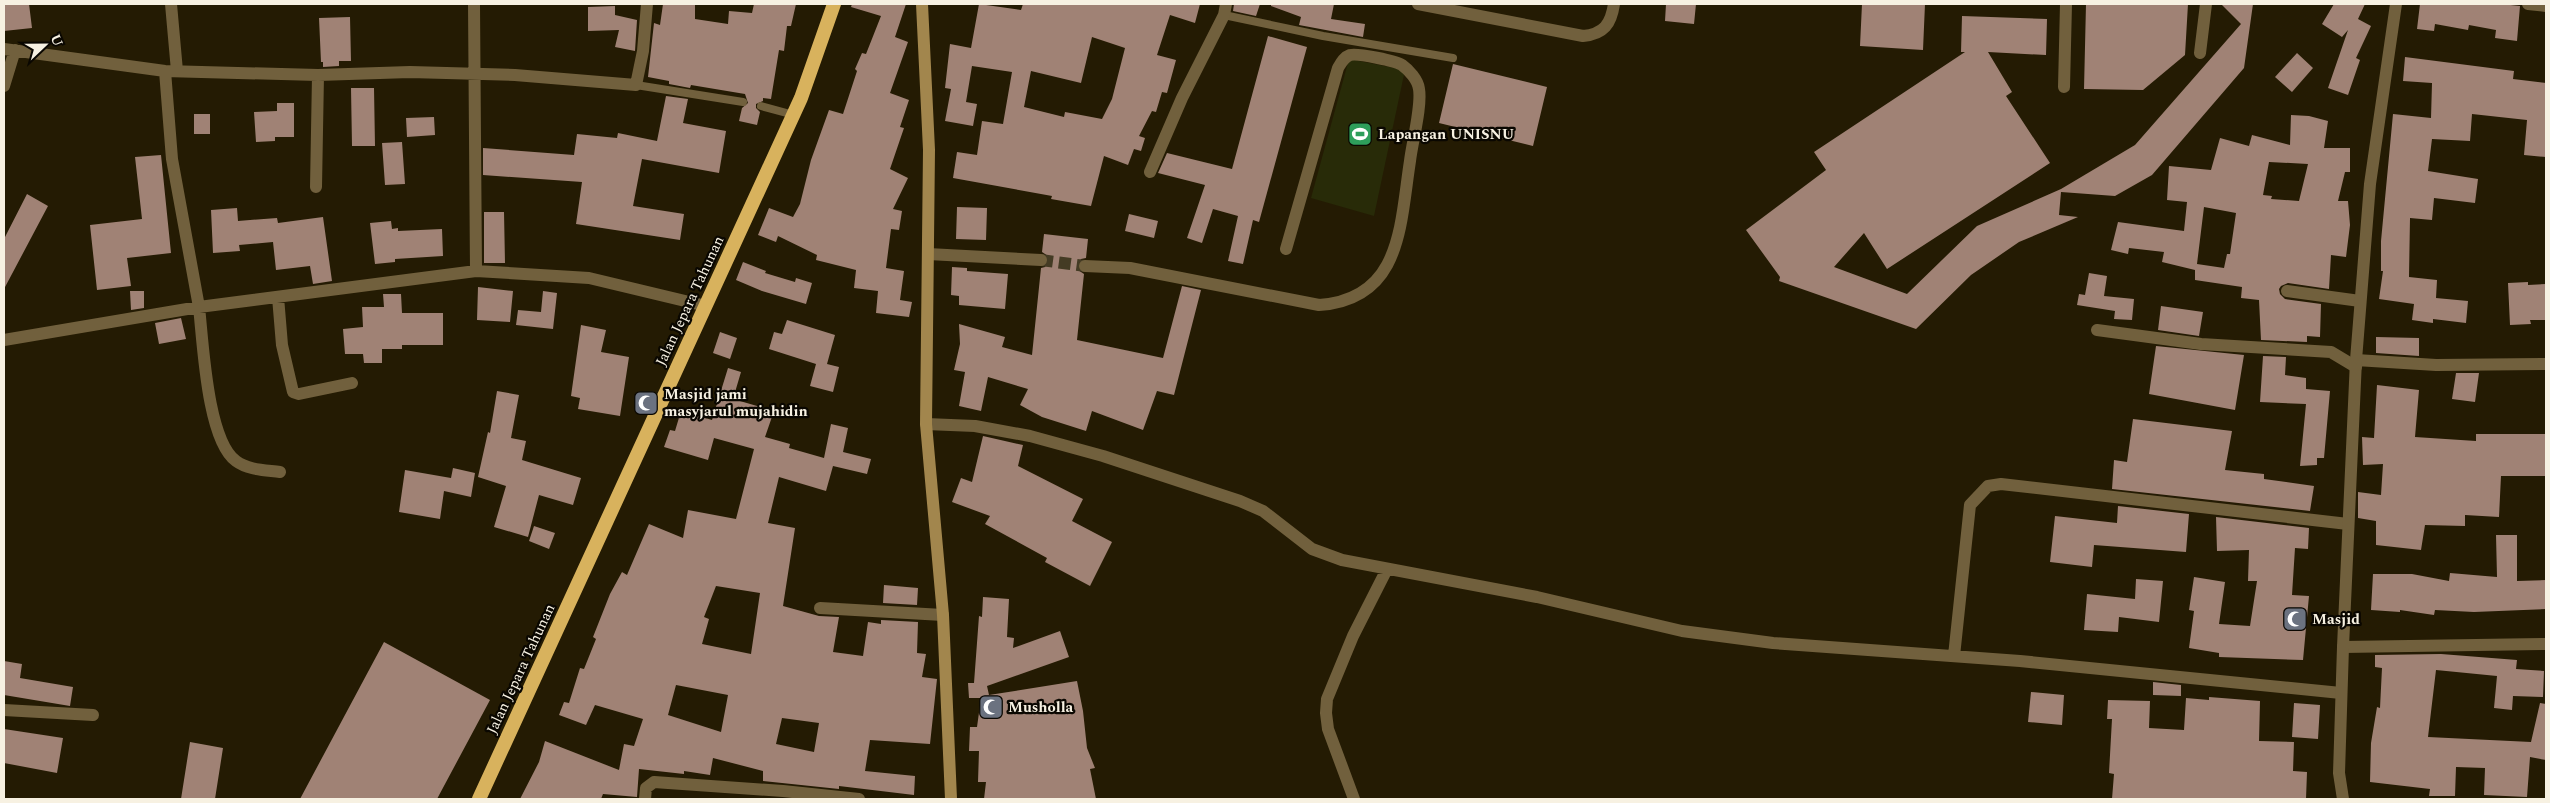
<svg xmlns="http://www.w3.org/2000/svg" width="2550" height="803" font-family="Spectral,serif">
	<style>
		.green { fill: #282b08 }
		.building { fill: #a08275; fill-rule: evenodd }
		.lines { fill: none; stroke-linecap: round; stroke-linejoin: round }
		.minor-tunnel { stroke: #443b24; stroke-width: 12; stroke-dasharray: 12 6; stroke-linecap: butt }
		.service { stroke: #71603d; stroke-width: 8 }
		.minor { stroke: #71603d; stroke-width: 12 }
		.tertiary { stroke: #71603d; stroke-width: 12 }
		.secondary { stroke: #a2864d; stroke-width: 12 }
		.trunk { stroke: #d8b25d; stroke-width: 14 }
		.labels { text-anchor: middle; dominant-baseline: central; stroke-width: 4.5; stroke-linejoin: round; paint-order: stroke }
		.poi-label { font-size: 15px; font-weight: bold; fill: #f7f1e2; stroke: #0a0701; text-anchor: start }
		.street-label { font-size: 15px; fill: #f7f1e2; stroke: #0a0701 }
	</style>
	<rect width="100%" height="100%" fill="#241b03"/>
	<path class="green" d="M1349,59L1405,70L1374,216L1311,198Z"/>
	<path class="building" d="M4,4H29L32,28L4,31Z
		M663,4H695V19L728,24L729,11L752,13L754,4H796L791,26H787L784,51L779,50L771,99L763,98V101L756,104V108L760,112L757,125L739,121L742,108L748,103L745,94L691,85L690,88L669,84V81L648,77L654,23L660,25Z
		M852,4H906L895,37L908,42L890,93L909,100L900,127L904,128L890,169L908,178L893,209L902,211L899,230L891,229L886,268L904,271L900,300L912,302L909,317L876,313L878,291L854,288L856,270L816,260L817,255L778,236L776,242L758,235L769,208L793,217L800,204L811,160L829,110L843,114L857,71L855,69L862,53L866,54L881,16L851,7Z
		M979,4L1021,10L1023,4H1200L1195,23L1170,15L1157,55L1176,60L1167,93L1162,92L1156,112L1152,111L1139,136L1145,138L1141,151L1134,149L1128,165L1104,156L1091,206L1051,199L1052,196L953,178L957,152L977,155L982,121L1003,124L1012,72L972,66L966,102L977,104L973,126L945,121L951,89L945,88L950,44L971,48ZM1092,37L1125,48L1112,99L1102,119L1065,112L1064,117L1024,107L1031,71L1081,83Z
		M1234,4H1260L1256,16L1233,11Z
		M1271,4H1334L1331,19L1365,24L1363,37L1299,25L1301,17L1271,6Z
		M1666,4H1696L1694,24L1665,21Z
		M1862,4H1925L1923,50L1860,46Z
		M2086,4H2188L2185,55L2143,90L2084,89Z
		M2221,4H2253L2244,68L2152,175L2115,196L2061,192L2059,215L2078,217L2019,242L1971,275L1916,329L1779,281L1780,277L1746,230L1826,170L1814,152L1965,52H1961L1962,16L2047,19L2046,55L1988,52L2012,92L2006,96L2050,163L1887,269L1864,233L1834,267L1907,294L1977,226L2061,189L2135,145L2241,24Z
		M2334,4H2365L2358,19L2371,26L2356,58L2360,60L2348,95L2328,88L2348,30L2342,37L2322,24Z
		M2420,4H2501L2520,6L2517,41L2495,38L2496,30L2469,25L2468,30L2435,24L2434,31L2417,29Z
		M615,6V15L637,20L635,51L615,47L619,30L588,31V7Z
		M350,17L351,61H339V66L323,67V62H321L319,18Z
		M1268,36L1307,47L1259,222L1253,220L1243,264L1228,261L1238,216L1213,209L1202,243L1187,238L1205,185L1158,173L1167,153L1232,169Z
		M2297,53L2313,68L2292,92L2275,77Z
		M2405,57L2514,71L2513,79L2546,83V157L2524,155L2527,120L2472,114L2470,141L2432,139L2428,171L2478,179L2475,203L2434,198L2432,220L2410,218L2409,277L2437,280L2436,298L2468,301L2466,323L2433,319V323L2412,320L2414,304L2379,299L2383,271H2381V241L2393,114L2431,118L2432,83L2403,81Z
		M1453,64L1547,87L1533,146L1439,123Z
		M351,88H374L375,146H352Z
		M666,96L688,99L683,123L726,131L719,173L642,159L633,206L684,214L680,240L576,224L582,182L483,175V148L574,155L577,134L617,138L618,133L657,141Z
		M277,103H294V137H275V141L256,142L254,112L277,111Z
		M194,114H210V134H194Z
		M2291,115L2309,116L2328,121L2324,148H2350V172H2345L2338,201H2348L2350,225L2346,257L2331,255L2329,289L2288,283L2281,286L2279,289L2280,294L2285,299L2321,304L2320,337L2307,336V342L2261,340L2259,300L2241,298L2242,287L2195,280V270L2162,262L2164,252L2129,248L2128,254L2111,250L2118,222L2184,231L2187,202L2167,200L2169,166L2211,170L2220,138L2249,146L2252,135L2290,145ZM2269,162L2308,164L2299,201L2271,199L2272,196L2263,195ZM2204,207L2236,213L2230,254H2227L2224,268L2197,264Z
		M434,117L435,135L407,137L406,118Z
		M402,142L405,184L385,185L382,143Z
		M161,155L171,253L127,258L131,286L97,290L90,225L142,219L135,157Z
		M27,194L48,206L4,289V239Z
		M957,207L987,208L986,240L956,239Z
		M237,208L238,221L277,218L278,223L323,217L332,281L313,284L310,266L276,270L273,242L239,245L240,251L213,253L211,210Z
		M484,212H504L505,263H484Z
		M1129,214L1158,221L1154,238L1125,231Z
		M391,221L392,229L398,228V231L442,229L443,256L395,259V262L375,264L370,223Z
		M1044,234L1088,239L1086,258L1081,259L1077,265L1078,270L1084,274L1077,340L1163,358L1182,286L1201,290L1174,395L1157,391L1143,430L1092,411L1086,431L1042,417L1020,405L1028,389L988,377L981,411L959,406L965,372L954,370L960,344L959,324L1005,337L1002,347L1032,355L1041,268L1045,267L1049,261L1048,256L1042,252Z
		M743,262L766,271L765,273L795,282L796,278L812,283L806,304L762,291L736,280Z
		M952,267L967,268V271L1008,274L1005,309L959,305V296L951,295Z
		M2089,273L2107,276L2104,296L2134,299L2132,320L2114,319L2115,311L2077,305L2079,294L2085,295Z
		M2528,282V285L2546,284V320H2530L2531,324L2510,325L2508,283Z
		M478,287L513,291L510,322L477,320Z
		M130,291H144V308L131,310Z
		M543,291L557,293L553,329L516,325L518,310L541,312Z
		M383,294H401L402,313H443V345H402V349H382V363H364L363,354H345L343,329L363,327L362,307H384Z
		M2161,306L2203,312L2199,336L2158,330Z
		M181,318L186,339L159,344L155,323Z
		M787,320L835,335L827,364L839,367L833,392L810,386L816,364L769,349L774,332L782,334Z
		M581,325L606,330L601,352L629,357L620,416L578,409L580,398L571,396Z
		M720,332L737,338L730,359L713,353Z
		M2376,337L2419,338V356L2376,353Z
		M2156,346L2244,355L2235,410L2149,394Z
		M2263,356L2286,357L2285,375L2306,378V389L2330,391L2324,458H2317V465L2300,466L2306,404L2260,402Z
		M728,368L741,372L733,399L774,411L765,437L790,444L789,448L824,458L831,424L848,428L843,452L871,459L867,474L833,466L826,491L779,477L768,523L795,528L783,606L819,616L839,617L833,652L863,656L868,622L881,624V620L918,622L917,653L926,654L922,677L937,679L930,744L870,740L865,771L915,776L914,795L839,786V789L763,781V771L713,758L710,775L684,771V774L639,769L637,797L603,794L601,799H520L539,762L545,741L619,770L624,744L634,746L643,719L595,705L586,725L559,715L564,702L569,703L580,668L584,669L596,639L593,637L610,594L622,572L627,575L649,524L683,538L688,510L736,519L754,449L714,438L708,460L664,447L670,430L675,431L681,411L712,420ZM716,586L760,593L751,654L702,644L709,619L704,617ZM676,685L728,695L721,732L668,715ZM782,718L819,723L814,752L776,744Z
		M2456,373H2479L2475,402L2452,399Z
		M2377,385L2419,390L2415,437L2476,441V434H2546V476H2501L2499,517L2465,515V526L2425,525L2421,550L2376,545V521L2358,518V492L2381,495L2383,464L2363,465L2362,437L2374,438Z
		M497,391L519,395L511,438L526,441L522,460L581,478L573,505L539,495L528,537L494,527L506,486L478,477L488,432L490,433Z
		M2133,419L2232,431L2225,470L2264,474V479L2314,486L2310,511L2112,489L2114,460L2127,462Z
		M983,436L1023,445L1018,466L1083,499L1072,521L1112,542L1090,586L1045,562L1047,558L985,524L990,516L952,502L961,478L972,482Z
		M453,468L475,473L471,497L444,491L440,519L399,512L405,470L451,478Z
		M2118,506L2189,514L2186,552L2094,545L2092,567L2050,562L2055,516L2117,523Z
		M2216,517L2309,528L2308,549L2295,548L2292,595L2309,596L2303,660L2219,657V653L2189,648L2194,611L2189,610L2194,577L2225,582L2219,624L2250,626L2257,581H2248L2249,550L2217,551Z
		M534,526L555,533L549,549L529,541Z
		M2496,535H2517V581L2546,580V609L2474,612L2435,610L2434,615L2400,610V612L2371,610L2373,574H2412L2449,581L2450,573L2497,577Z
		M2136,579L2163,581L2159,622L2119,617L2118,632L2084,630L2087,594L2135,599Z
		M884,585L918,588L917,605L883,603Z
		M983,597L1009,599L1007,637L1014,638L1013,648L1060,631L1069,657L987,686L989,695L1077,681L1083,711L1087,748L1095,768L1090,769L1096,799H984L986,782H978L979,751H969L970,727H977L981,698H969L968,683H974L979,616L982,617Z
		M384,642L490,700L437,799H300Z
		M2441,654L2517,660L2516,669L2544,671L2543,697L2513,696L2512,710L2494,708L2497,676L2436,670L2428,737L2531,742L2540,703L2546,704V760L2530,757L2527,797L2484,795L2485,768L2456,767L2455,796H2429L2430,789L2370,782L2371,743L2377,707L2380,708L2382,668L2375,667V655Z
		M4,661L22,664L20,678L73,687L70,706L4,695Z
		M2153,682L2181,685V696L2153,695Z
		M2031,692L2064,695L2062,725L2028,722Z
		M2209,697L2260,701L2259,741L2294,742L2293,771L2307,772L2306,799H2112L2114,774L2109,773L2112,719H2107L2108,700L2150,701L2149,728L2184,730L2186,698L2209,700Z
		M2294,703L2320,705L2318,739L2292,737Z
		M4,729L63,738L57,773L4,763Z
		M190,742L223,748L215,799H181Z"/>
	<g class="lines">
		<path class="minor-tunnel" d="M1041,260L1085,266"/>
		<path class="service" d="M1224,15L1323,36L1453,58
			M636,85L743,102
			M761,106L794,115"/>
		<path class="minor" d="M171,4L177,71
			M474,4L476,271
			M1418,4L1583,36C1604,34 1611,24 1614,4
			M2528,4L2546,6
			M4,49L165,71L318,75L410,72L515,75L636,85L643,51L647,4
			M2200,53L2206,4
			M4,86L15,50
			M2064,87L2066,4
			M1150,172L1182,98L1224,15L1226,4
			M316,187L318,75
			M928,254L1041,260
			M1085,266L1130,268L1319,305C1402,299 1400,225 1410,161C1412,143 1422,106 1419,89C1418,80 1409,70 1402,65C1396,61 1358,53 1350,55C1344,57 1341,63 1338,68L1286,249
			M2287,291L2360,301
			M278,297L282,345L293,392L299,394L352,383
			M2097,330L2201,344L2331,352L2356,367
			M4,340L199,307L172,159L165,71
			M2356,360L2436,365L2546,364
			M926,424L975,426L1030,436L1103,456L1240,501L1263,511L1312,549L1342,560L1537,597L1682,631L1773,643L2020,661L2341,693
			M280,472C265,470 248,470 236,461C207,440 203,342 199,307L476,271L589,278L706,306
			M820,608L943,615
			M2343,647L2546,644
			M1954,656L1970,505L1988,486L2001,484L2348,524
			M4,710L93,715
			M645,799L646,788L654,782L783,791L859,799
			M1354,799L1328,729L1326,713L1327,699L1353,636L1387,569"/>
		<path class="tertiary" d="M2343,799L2339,773L2343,647L2356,360L2370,184L2396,4"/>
		<path class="secondary" d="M922,4L929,150L926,424L943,615L951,799"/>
		<path class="trunk" d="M479,799L801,98L834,4"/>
	</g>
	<defs>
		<g id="stadium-square" transform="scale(1.25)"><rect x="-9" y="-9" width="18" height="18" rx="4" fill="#2e9e5b" stroke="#0a0701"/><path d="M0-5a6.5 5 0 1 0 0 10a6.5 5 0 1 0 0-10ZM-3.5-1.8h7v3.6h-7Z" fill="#fff"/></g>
		<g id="mosque-square" transform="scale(1.25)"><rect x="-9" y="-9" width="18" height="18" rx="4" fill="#6b7280" stroke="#0a0701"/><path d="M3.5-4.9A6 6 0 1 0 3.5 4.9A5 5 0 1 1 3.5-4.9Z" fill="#fff"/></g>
	</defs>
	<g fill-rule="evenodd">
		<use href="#stadium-square" x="1360" y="134"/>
		<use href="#mosque-square" x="646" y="403"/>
		<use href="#mosque-square" x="2295" y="619"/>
		<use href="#mosque-square" x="991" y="707"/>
	</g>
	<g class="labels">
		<g class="poi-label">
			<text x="1378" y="134">Lapangan UNISNU</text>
			<text x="664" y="394">Masjid jami<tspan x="664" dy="17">masyjarul mujahidin</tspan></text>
			<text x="2312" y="619">Masjid</text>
			<text x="1008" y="707">Musholla</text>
		</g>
		<g class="street-label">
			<text transform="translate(690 301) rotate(-65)">Jalan Jepara Tahunan</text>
			<text transform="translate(521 669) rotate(-65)">Jalan Jepara Tahunan</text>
		</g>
	</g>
	<rect width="2550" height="803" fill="none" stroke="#f7f1e2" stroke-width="10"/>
	<g transform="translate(45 45) rotate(68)" stroke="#0a0701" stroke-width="4" paint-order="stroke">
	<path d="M0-4L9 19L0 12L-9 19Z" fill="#f7f1e2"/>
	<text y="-8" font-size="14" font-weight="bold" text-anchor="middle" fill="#f7f1e2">U</text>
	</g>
</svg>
